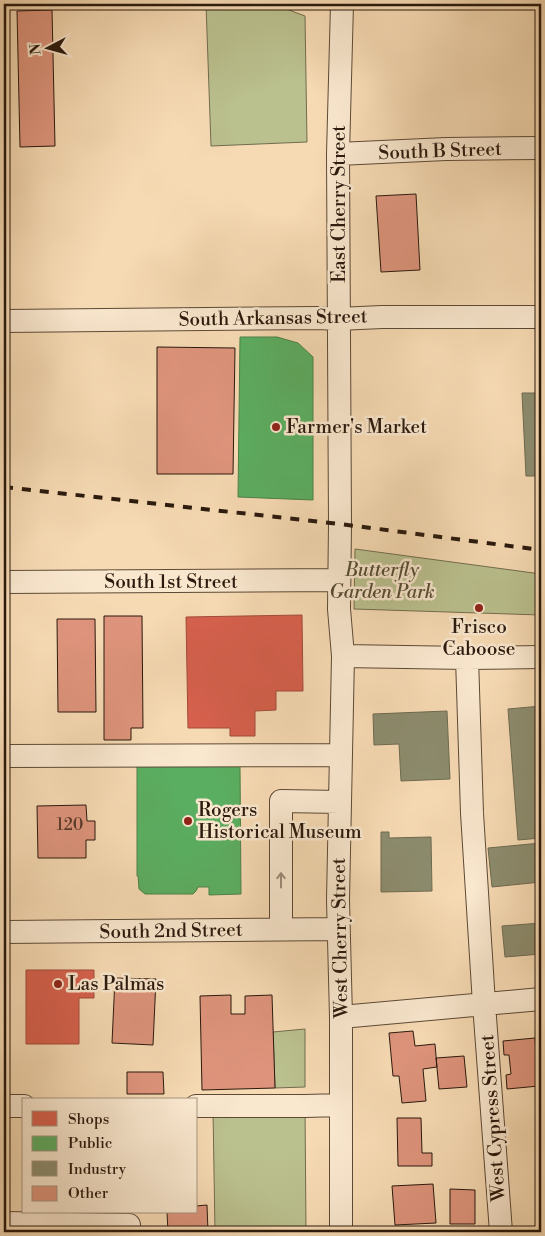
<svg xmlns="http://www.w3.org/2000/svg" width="545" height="1236" font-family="'Libre Bodoni',serif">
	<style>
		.green { fill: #bac08e; stroke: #726c4e }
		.shops { fill: #d6604d; stroke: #a24b3a }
		.public { fill: #5aae61; stroke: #4c8148 }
		.industry { fill: #8c8c6e; stroke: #6f6a51 }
		.building { fill: #de947c; stroke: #2a190d }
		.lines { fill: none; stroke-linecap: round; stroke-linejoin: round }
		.minor-casing { stroke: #5d4936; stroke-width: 24 }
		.minor { stroke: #f9e7ce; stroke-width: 22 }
		.rail { stroke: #2a190d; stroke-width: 4; stroke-dasharray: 9 9; stroke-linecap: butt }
		.oneway { stroke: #9c8a77 }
		.poi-dot { fill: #8f2418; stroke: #f9e7ce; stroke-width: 2 }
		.labels { text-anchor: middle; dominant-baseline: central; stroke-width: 5; stroke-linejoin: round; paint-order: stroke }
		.number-label { font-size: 16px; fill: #573829 }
		.street-label { font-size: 19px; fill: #2a190d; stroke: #f9e7ce }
		.poi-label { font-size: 19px; fill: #2a190d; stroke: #f9e7ce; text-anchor: start }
		.park-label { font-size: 19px; font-style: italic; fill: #554b34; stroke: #f9e7ce }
	</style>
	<rect width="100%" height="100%" fill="#f6dab3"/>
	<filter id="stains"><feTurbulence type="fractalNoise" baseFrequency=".004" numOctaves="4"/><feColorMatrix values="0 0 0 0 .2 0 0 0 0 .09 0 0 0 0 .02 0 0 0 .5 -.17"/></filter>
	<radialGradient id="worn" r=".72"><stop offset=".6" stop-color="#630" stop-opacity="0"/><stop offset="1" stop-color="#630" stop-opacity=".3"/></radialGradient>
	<path class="green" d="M206,4H273L305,16L307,142L211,146Z
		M355,549L541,574V615L354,609Z
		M305,1029V1087L275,1088L273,1032Z
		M305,1106L306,1232H215L213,1111Z"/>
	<path class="shops" d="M302,615L303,691H276V710L255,711V736H230V728H188L186,617Z
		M26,970H94V998H79V1044H26Z"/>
	<path class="public" d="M240,337H277L298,343L313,357V500L238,497Z
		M137,766H240L241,894L209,895V887H198L196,891L193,894H145L139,889L138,876H137Z"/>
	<path class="industry" d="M522,393H541V476H526Z
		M541,706V838L518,840L508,709Z
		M447,711L450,779L401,781L399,744L374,745L373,714Z
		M381,832H389V838L431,837L432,891L381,892Z
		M541,843V882L492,887L488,848Z
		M541,923V954L505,957L502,926Z"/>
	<path class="building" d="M52,10L55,146L20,147L17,11Z
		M416,194L420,270L381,272L376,196Z
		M157,347L235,348L233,474H157Z
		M104,616H142L143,728H131V740H104Z
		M57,619H95L96,712H58Z
		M86,805L87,821H95V840H86V858H38L37,806Z
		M115,978L156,979L153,1045L112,1043Z
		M231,995V1014H245V996L272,995L275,1088L202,1090L200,996Z
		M413,1031L415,1046L435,1044L437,1067L423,1069L426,1101L402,1103L399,1076H393L389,1033Z
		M535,1038L536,1054L541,1053V1071H538L539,1086L507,1089L506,1075L511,1074L509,1055H504L503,1041Z
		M464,1056L467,1087L439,1089L436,1058Z
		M127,1072H163L164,1094H127Z
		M397,1118H421L422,1153H432V1166H398Z
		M433,1184L436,1223L395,1225L392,1186Z
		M450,1189L475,1190V1224H450Z
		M207,1205L208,1232H168L167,1212H196V1206Z"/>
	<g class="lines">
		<g class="minor-casing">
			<path id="minor" d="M338,154L446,149L541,148
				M4,321L318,318L338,319L382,317H541
				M4,582L339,580
				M343,656L467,658L541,657
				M467,658L472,813L484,1004L501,1232
				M4,756L341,755
				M281,929V801L340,802
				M4,932L338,929
				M341,1017L541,999
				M4,1106H24
				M196,1106H305L341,1105
				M4,1223L129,1225V1232
				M341,1232V1017L338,900L343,656L339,609L340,524L338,154L342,4"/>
		</g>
		<use href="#minor" class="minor"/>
		<path class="rail" d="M4,487L340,524L541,550"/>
	</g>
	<defs><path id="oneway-shaft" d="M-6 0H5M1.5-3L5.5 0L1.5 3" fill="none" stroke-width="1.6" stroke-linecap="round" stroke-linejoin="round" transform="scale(1.25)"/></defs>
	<use class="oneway" href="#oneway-shaft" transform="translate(281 880) rotate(-90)"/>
	<g class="poi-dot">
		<circle cx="276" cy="427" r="5"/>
		<circle cx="479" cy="608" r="5"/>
		<circle cx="188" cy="821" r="5"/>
		<circle cx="58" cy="984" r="5"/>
	</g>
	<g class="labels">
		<g class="number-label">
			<text x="70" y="825">120</text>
		</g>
		<g class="street-label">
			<text transform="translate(440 151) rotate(-2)">South B Street</text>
			<text transform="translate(339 204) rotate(-90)">East Cherry Street</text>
			<text transform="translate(273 318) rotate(-1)">South Arkansas Street</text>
			<text x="171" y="582">South 1st Street</text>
			<text transform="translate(171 931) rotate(-1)">South 2nd Street</text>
			<text transform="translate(340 938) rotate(-91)">West Cherry Street</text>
			<text transform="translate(493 1118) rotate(-94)">West Cypress Street</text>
		</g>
		<g class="poi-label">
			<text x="286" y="427">Farmer's Market</text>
			<text x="479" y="627" text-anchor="middle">Frisco<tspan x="479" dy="22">Caboose</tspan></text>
			<text x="198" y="810">Rogers<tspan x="198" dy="22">Historical Museum</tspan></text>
			<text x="68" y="984">Las Palmas</text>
		</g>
		<g class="park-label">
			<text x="382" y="570">Butterfly<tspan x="382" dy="22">Garden Park</tspan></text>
		</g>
	</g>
	<rect width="545" height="1236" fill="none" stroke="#f6dab3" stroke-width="20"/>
	<rect x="5" y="5" width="535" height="1226" fill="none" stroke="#2a190d" stroke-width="2.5"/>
	<rect x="10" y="10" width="525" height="1216" fill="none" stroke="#2a190d"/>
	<rect x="22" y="1098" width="175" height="115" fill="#f9e7ce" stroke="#a69581"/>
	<rect x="32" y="1111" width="25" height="15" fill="#d6604d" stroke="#a69581"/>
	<text x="68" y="1124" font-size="15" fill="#2a190d">Shops</text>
	<rect x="32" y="1136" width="25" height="15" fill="#5aae61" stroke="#a69581"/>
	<text x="68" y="1148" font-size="15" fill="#2a190d">Public</text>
	<rect x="32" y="1161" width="25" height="15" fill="#8c8c6e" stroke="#a69581"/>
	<text x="68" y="1174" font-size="15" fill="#2a190d">Industry</text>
	<rect x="32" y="1186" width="25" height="15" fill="#de947c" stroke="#a69581"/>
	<text x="68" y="1198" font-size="15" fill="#2a190d">Other</text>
	<g transform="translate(48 48) rotate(264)" stroke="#f9e7ce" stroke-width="4" paint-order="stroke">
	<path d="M0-4L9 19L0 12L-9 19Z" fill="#2a190d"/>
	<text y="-8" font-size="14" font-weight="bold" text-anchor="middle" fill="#2a190d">N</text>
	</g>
	<rect width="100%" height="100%" filter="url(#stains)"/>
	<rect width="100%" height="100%" fill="url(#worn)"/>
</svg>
